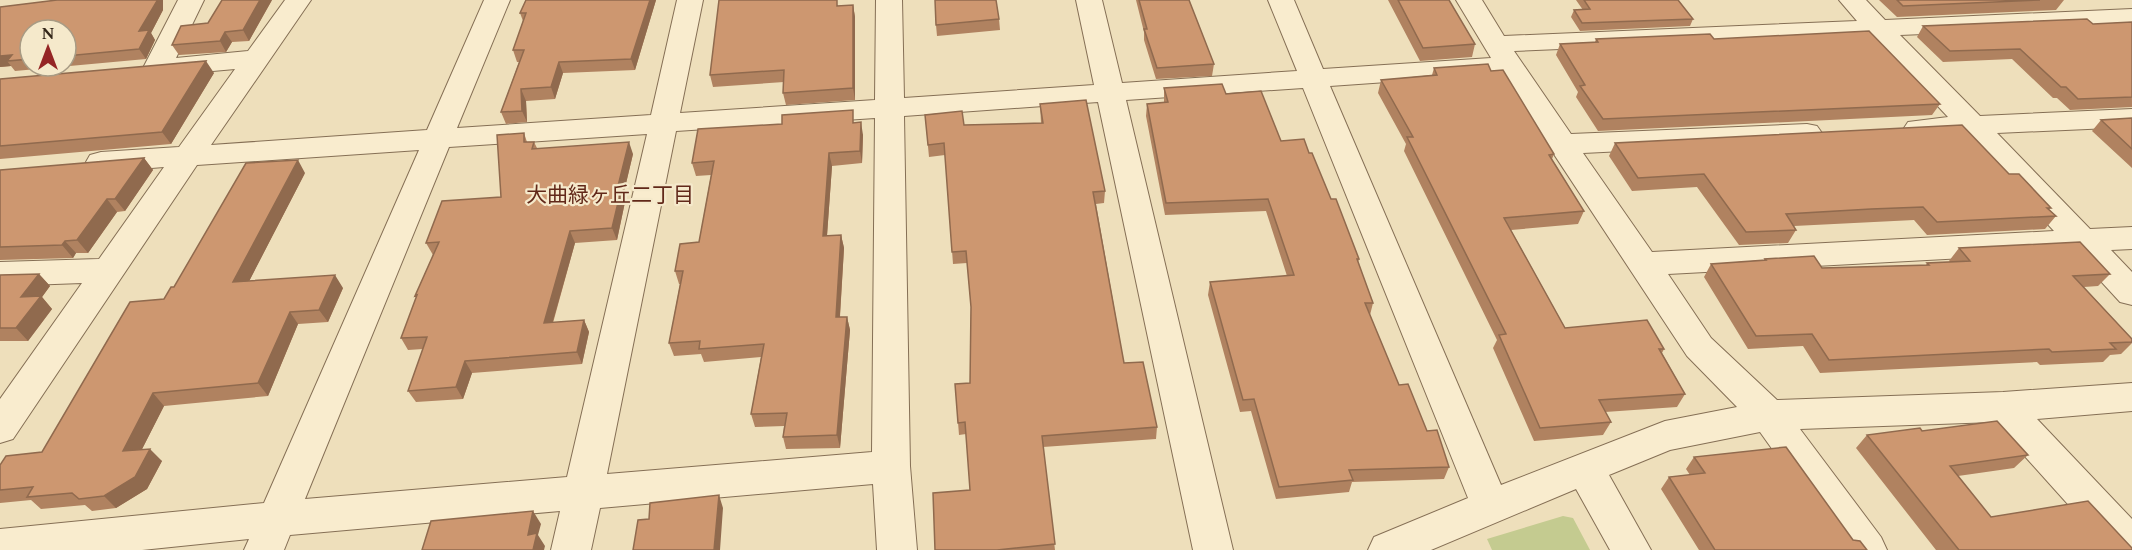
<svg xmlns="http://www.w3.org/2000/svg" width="2132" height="550" font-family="Spectral,'Noto Sans JP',serif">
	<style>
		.green { fill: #c4cb90 }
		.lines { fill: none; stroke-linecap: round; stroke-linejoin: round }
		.street-casing { stroke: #856f55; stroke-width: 2 }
		.street { fill: #f9ecce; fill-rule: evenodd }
		.wall { fill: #b08260; fill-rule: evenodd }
		.shaded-wall { fill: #906a4e }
		.building { fill: #cd9770; stroke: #906a4e; stroke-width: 1.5 }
		.labels { text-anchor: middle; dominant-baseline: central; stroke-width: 4.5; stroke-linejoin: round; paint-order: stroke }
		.neighbourhood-label { font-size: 21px; fill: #612819; stroke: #f5e9cb }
	</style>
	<rect width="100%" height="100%" fill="#eedfbb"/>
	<path class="green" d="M1563,516L1573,518L1590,550H1492L1487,539Z"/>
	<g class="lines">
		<g class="street-casing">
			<path id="street" d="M178,0H204L176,58L248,51L285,0H311L211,145L427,130L484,0H510L457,128L651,115L677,0H703L680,113L875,100L876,0H902L904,98L1094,85L1076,0H1102L1122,83L1297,71L1268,0H1294L1323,69L1491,58L1456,0H1482L1504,36L1857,21L1839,0H1866L1885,20L2132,9V25L1900,35L1980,116L2132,109V127L1997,133L2090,229L2132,227V249L2111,250L2132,272V305L2120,302L2074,252L1668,274L1711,338L1777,400L2003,392L2132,383V411L2037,419L2132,519V550H2109L1994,422L1800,429L1881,537L1887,550H1844L1760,432L1670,450L1609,475L1651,550H1610L1576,489L1431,550H1368L1374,537L1468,498L1303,88L1126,100L1233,550H1193L1098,102L904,116L910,466L917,550H877L873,484L600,508L591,550H551L560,511L290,535L284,550H244L249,539L142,550H0V529L264,503L419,150L197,165L13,439L0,443V399L82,283L0,286V262L99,259L164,167L101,172L90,169L86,162L90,155L101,152L179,147L235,69L157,76L147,74L143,68ZM1872,36L1948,117L1908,122L1904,128L1908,134L1918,137L1964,135L2054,231L1652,252L1583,153L1807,142L1817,140L1822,133L1817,126L1807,124L1571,134L1514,51ZM1501,74L1687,356L1737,407L1665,421L1501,485L1330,86ZM875,118L872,452L607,474L676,131ZM647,134L567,477L305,499L449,147Z"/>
		</g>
		<use href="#street" class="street"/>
	</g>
	<path class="wall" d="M57,0H163V10L151,33L155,40L146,59L15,71L11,66L0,67V7ZM30,30H66V66H30Z
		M272,0L249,41L232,42L226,52L179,55L172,45L208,23Z
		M526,0H656L635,70L563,73L555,99L526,101L527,122L506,124L501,112L519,62H517L513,50L523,21L520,13Z
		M1136,0H1189L1214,64L1212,76L1156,79L1144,40V32Z
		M1388,0H1449L1475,44L1472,57L1420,61Z
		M1576,0H1678L1693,19L1690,26L1580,31L1571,17L1574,10H1583Z
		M1879,0H2064L2056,10L1897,17Z
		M853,5L855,17V100L786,105L783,93L784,82L713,87L710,75L839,6Z
		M999,19L1000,30L937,36L936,25Z
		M2132,22V107L2070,110L2057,98H2053L2012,59L1943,62L1917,37L1923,26L2093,24Z
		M1596,39H1714L1940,104L1932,115L1598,131L1576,97L1578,92L1556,55L1560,44L1595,42Z
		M1434,68L1491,71L1554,154L1552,159L1584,211L1578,224L1511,230L1565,328L1664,349L1662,353L1685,394L1677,407L1605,412L1611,422L1603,435L1534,441L1493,348L1497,340L1404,151L1406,144L1378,93L1381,80L1432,75Z
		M214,73L171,144L0,159V79Z
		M1164,88L1226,94L1281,141L1309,153L1359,259L1358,262L1373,303L1370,315L1399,385L1449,467L1444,479L1352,482L1349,492L1276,499L1251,411L1240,412L1208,295L1210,282L1287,276L1266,211L1165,215L1146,116L1147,104L1164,103Z
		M1040,104L1105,191L1104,203L1096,204L1124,363L1157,427L1156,439L1043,447L1055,550H935L970,490L966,434L959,435L955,384L970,383L971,307L967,263L953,264L945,155L929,157L925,115L964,125L1041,123Z
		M2132,118V168L2092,131L2101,120Z
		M855,123L863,135L862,163L832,166L827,236L841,235L844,248L840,317H847L850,330L840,448L786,449L783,437L784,426L755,427L751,414L761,357L704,362L701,354L674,356L669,343L680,284H679L675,271L699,242L711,175L696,176L692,163Z
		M524,133L527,142H534L537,148L633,154L623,196L625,202L617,240L575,243L553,323L584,320L589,332L582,364L472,373L463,399L416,402L408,391L423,349L408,350L401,338L417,297L415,296L433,255L426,243L501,197Z
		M1615,143L2009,174L2051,208L2049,209L2056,216L2045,229L1927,235L1914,220L1794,226L1796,230L1788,243L1739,245L1697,187L1632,191L1609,156Z
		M144,158L153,170L125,211L117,212L88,253H76L73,258L0,260V170Z
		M305,173L249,281L343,288L328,322L298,324L268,396L164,406L142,449L162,461L147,489L116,508L92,511L85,505L41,509L31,500L0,503V465L42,452L174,287Z
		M1959,248L2110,274L2098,286L2084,287L2132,339V343L2121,354L2110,355L2103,362L2040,365L2037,362L1820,373L1803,346L1748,349L1704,277L1711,264L1764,260L1765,259L1822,268L1926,265L1927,263L1950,262L1949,261Z
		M39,274L50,286L42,297L52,309L28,341H0V275Z
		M1922,431L2028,455L2014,468L1958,476L1991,517L2132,550H1936L1856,448L1867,435Z
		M1694,457L1853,540L1867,550H1699L1661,489L1669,477L1690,475L1686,469Z"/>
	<path class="shaded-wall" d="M157,0H163V10L151,33L155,40L146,59L139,49V31Z
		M260,0H272L249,41L243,30Z
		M650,0H656L635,70L631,59Z
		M853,5L855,17V100L853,88Z
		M225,32L232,42L226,52L220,41Z
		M12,55L7,61L11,66L0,67V56Z
		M206,61L214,73L171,144L162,132Z
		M559,62L563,73L555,99L551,87Z
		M521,89L526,101L527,122L522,111Z
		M861,122L863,135L862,163L860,151Z
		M629,142L633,154L623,196L625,202L617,240L612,228L617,190Z
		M829,153L832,166L826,249L823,236Z
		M144,158L153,170L125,211L115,199Z
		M298,160L305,173L242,295L233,282Z
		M107,199L117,212L88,253L77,240Z
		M570,231L575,243L549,335L544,323Z
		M841,235L844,248L839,330L836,317Z
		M65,241L76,253L73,258L62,245Z
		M39,274L50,286L42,297L52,309L28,341L16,328L21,297Z
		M335,275L343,288L328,322L319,310Z
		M290,312L298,324L268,396L258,383Z
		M847,317L850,330L840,448L837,435Z
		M584,320L589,332L582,364L577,352Z
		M465,361L472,373L463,399L456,387Z
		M153,393L164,406L135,463L123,451Z
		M150,449L162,461L147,489L116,508L104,496Z
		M719,495L723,508L720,550H714Z
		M533,511L541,524L538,535L545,546L544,550H533L528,535Z"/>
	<path class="building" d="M57,0H157V1L139,31L149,30L139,49L66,56V30H30V59L7,61L12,55L0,56V7Z
		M222,0H260L243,30L225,32L220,41L172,45L181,26L208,23Z
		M526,0H650L631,59L559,62L551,87L521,89L522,111L501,112L524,50H513L526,13H520Z
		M719,0H837V6L853,5V88L783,93L784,70L710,75Z
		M935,0H996L999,19L936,25Z
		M1139,0H1189L1214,64L1157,68L1144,29H1147Z
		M1398,0H1449L1475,44L1423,48Z
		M1584,0H1678L1693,19L1582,23L1574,10L1590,9Z
		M1897,0H2040L1903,6Z
		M2087,19L2093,24L2132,22V97L2078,99L2066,87H2061L2020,49L1950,51L1923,26Z
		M1869,31L1940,104L1603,119L1580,86L1585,85L1560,44L1598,42L1596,39L1710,34L1714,39Z
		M206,61L162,132L0,146V79Z
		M1488,64L1491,71L1503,70L1554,154L1549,155L1584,211L1504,218L1565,328L1647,320L1664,349H1659L1685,394L1599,400L1611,422L1540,428L1499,335L1506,334L1407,137H1413L1381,80L1437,75L1434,68Z
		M1222,84L1226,94L1261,91L1281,141L1304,139L1309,153H1312L1331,199H1336L1359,259H1357L1373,303H1365L1399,385L1408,384L1427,431L1437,430L1449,467L1349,470L1353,480L1279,487L1254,399L1243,400L1210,282L1294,275L1268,199L1166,203L1147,104L1168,102L1164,88Z
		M1086,100L1105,191L1093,192L1124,363L1143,362L1157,427L1042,436L1055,544L997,550H935L933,493L970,490L965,422L958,423L955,384L970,383L971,307L966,251L952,252L944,143L928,145L925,115L962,111L964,125L1043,123L1040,104Z
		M853,110V123L861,122L860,151L829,153L823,236L841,235L836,317H847L837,435L783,437L787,413L751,414L764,344L699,349L700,341L669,343L683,271H675L680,244L699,242L714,161L692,163L698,129L782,124V115Z
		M2132,118V149L2101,120Z
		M1962,125L2009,174H2019L2051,208H2047L2056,216L1937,222L1923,207L1871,209L1786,214L1796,230L1746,232L1704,174L1638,178L1615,143Z
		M524,133V142H534L532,149L629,142L617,190H621L612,228L570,231L544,323L584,320L577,352L465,361L456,387L408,391L427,337L401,338L417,295L415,296L439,242L426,243L442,201L501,197L497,135Z
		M144,158L115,199H107L77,240L65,241L62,245L0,247V170Z
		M298,160L233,282L335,275L319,310L290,312L258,383L153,393L123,451L150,449L135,477L104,496L79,499L72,493L27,497L33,487L0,490V465L6,456L42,452L130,302L164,299L171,287H174L246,163Z
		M2080,242L2110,274L2073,276L2132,339V342L2110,343L2116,349L2052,352L2049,349L1829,360L1812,334L1756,336L1711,264L1766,260L1765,259L1814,256L1822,268L1929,265L1927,263L1970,261L1959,248Z
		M39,274L21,297L41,296L16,328H0V275Z
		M1997,421L2028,455L1950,466L1991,517L2088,501L2132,548V550H1959L1867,435L1920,428L1922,431Z
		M1786,447L1853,540L1860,541L1867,550H1715L1669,477L1705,473L1694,457Z
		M719,495L714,550H633L638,520L649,519L650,503Z
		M533,511L528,535L537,533L533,550H422L431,521Z"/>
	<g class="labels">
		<g class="neighbourhood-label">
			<text x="610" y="196">大曲緑ヶ丘二丁目</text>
		</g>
	</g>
	<g transform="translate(48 48)"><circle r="28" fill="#f5e9cb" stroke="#a89b84" stroke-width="1.5"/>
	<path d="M0-4.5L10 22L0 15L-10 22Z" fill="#952525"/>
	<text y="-9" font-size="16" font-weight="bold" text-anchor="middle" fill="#34271a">N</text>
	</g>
</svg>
